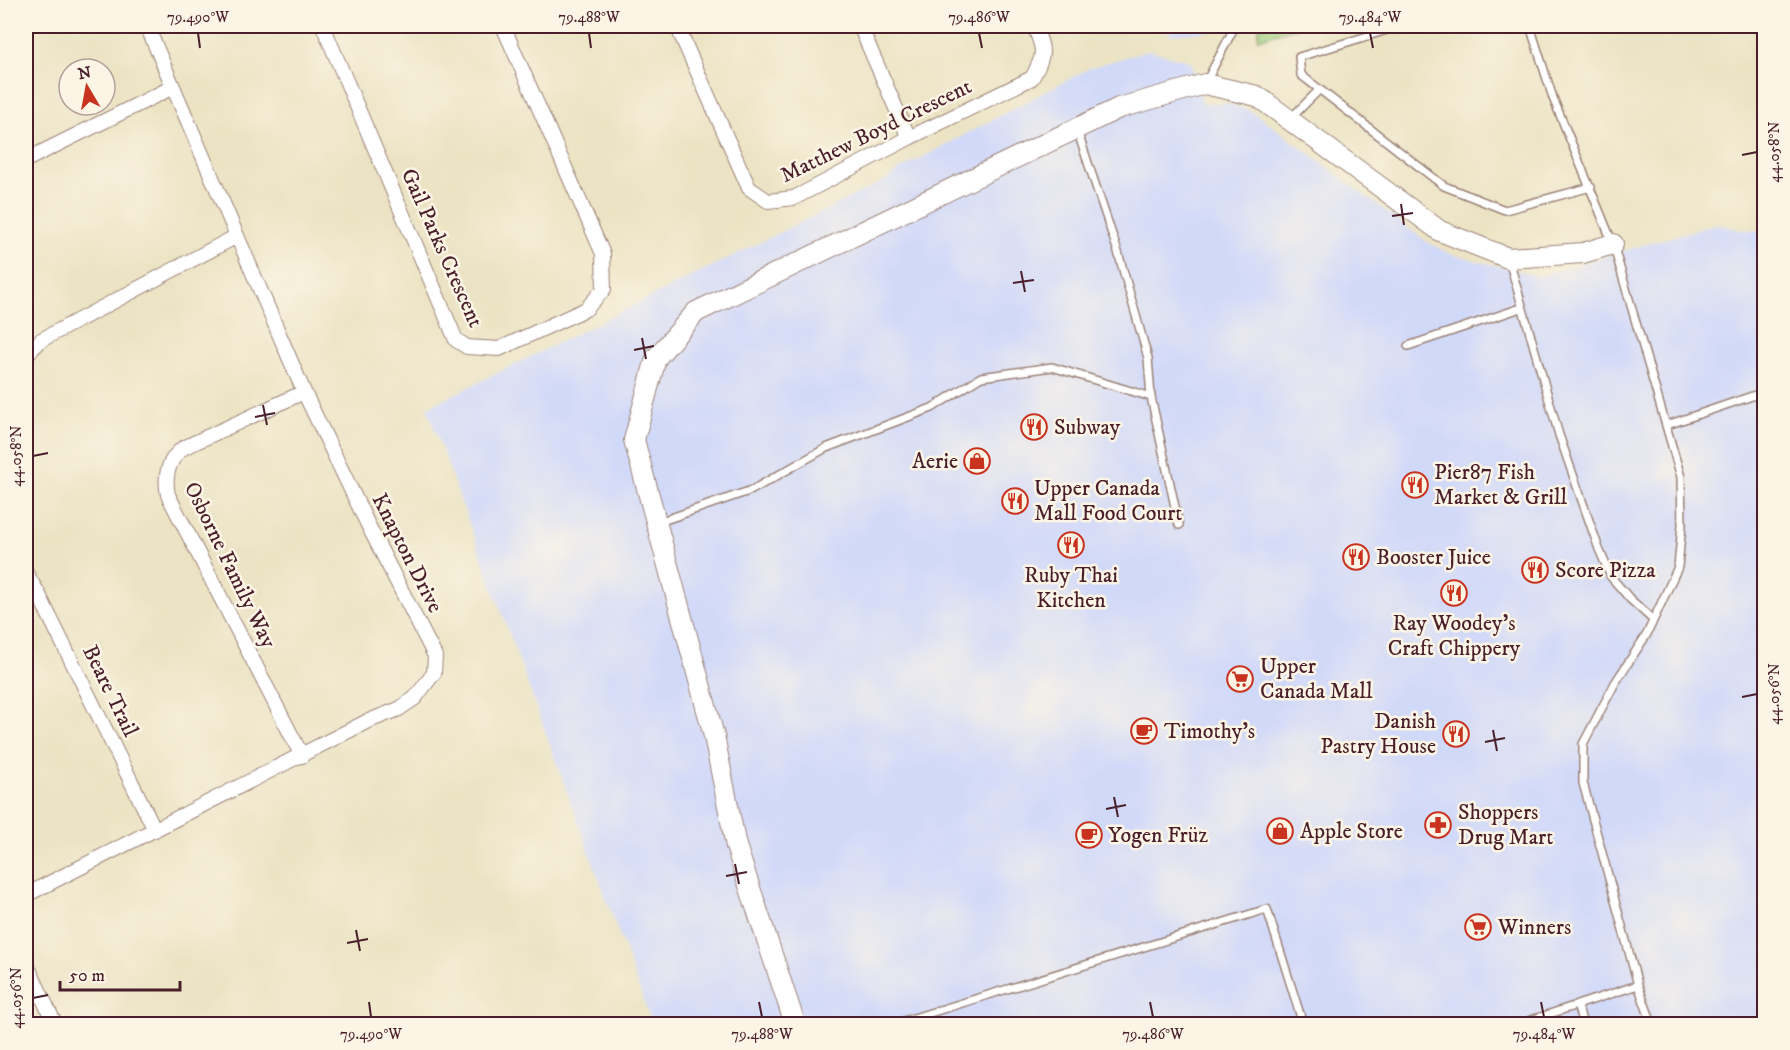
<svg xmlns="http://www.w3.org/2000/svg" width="1790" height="1050" font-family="'IM FELL DW Pica',serif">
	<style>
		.built { fill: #d1d9f9 }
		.green { fill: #a0d180; stroke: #757856; stroke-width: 1.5 }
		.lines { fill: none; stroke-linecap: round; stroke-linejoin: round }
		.lane-casing { stroke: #9a8177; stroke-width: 10 }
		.street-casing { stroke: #9a8177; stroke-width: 16 }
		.secondary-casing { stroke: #9a8177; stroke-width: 22 }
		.lane { stroke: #fff; stroke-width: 7 }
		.street { stroke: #fff; stroke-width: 14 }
		.secondary { stroke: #fff; stroke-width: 20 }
		.ticks { fill: none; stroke: #4a1f2b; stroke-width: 2 }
		.labels { text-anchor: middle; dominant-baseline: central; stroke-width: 5; stroke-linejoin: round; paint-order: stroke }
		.street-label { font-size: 22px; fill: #4a1f2b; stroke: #fcf5e5 }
		.poi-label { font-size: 22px; fill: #4a1f2b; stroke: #fcf5e5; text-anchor: start }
		.neatline { fill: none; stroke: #4a1f2b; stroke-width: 2 }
		.ticks-label { font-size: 15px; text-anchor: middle; fill: #4a1f2b }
	</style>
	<rect width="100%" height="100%" fill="#fcf5e5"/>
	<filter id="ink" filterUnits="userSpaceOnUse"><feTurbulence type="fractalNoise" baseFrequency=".0167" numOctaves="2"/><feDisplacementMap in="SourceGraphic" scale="12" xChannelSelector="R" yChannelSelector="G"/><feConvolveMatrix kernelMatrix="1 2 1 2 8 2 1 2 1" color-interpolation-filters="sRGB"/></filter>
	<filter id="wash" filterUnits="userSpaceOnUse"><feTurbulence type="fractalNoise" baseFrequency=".008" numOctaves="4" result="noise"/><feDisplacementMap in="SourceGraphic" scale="24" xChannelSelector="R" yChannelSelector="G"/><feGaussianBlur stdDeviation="1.35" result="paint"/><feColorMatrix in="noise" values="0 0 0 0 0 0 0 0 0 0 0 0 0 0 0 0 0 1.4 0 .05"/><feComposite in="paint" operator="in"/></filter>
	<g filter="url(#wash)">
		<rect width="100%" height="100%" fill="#ebe3c3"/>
		<path class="built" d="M1166,26H1262L1171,35Z
			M1149,50L1191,62L1203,104L1226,103L1247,109L1267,122L1428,243L1453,255L1539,276L1716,224L1741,230L1764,231V1024H652L427,408L888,179L899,170L1090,68Z"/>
		<path class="green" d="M1262,26H1301L1258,39L1259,27Z
			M1755,26H1764V58Z"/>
	</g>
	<g filter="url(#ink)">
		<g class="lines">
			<g class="lane-casing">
				<path id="lane" d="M1400,26L1299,57L1301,75L1444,186L1505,210L1591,187
					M1530,26L1553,98L1613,244L1681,477L1682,525L1678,567L1647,634L1615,683L1583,744V783L1638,985
					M1206,82L1235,26
					M1291,118L1319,90
					M1509,260L1559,435L1599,549L1611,577L1630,599L1653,620
					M1408,346L1521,308
					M1151,397L1179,525
					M1667,425L1764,392
					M659,522L752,490L826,448L932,408L981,377L1052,367L1151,397L1148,358L1118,252L1077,130
					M1577,1005L1583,1024
					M894,1024L1267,909L1303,1024
					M1519,1024L1638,985L1652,1024"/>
			</g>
			<g class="street-casing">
				<path id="street" d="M323,26L456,340L467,347L499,349L586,309L604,289L603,254L503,26
					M677,26L749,188L768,201L794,198L909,138L1032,78C1045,54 1045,51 1034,26
					M860,26L909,138
					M26,160L173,87
					M26,355L41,340L237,236
					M26,573L38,593L155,830
					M302,756L168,495C164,476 168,460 183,448L304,392
					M26,895L366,722L399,709L415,698L434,673L435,656L369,527L304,392L147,26
					M26,963L55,1024"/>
			</g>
			<g class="secondary-casing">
				<path id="secondary" d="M795,1024L736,846L714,736L634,440L656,358L696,312L1119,108L1205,84L1257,96L1440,231L1508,258L1583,253L1613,244"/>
			</g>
			<use href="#lane" class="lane"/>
			<use href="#street" class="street"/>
			<use href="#secondary" class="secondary"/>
		</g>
	</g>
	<path class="ticks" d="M198,33L200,48M589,33L591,48M979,33L982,48M1370,33L1373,48M1742,155L1757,152M1401,204L1404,225M1392,216L1413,213M1021,271L1025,292M1013,283L1034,280M642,338L646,359M634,350L654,346M263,405L267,425M255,417L275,413M33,456L48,453M1742,697L1757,694M1493,730L1497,751M1485,742L1505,738M1114,797L1118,817M1106,809L1126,805M735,864L739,884M726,876L747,872M356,930L360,951M347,943L368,939M33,998L48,995M369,1002L371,1017M759,1002L762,1017M1150,1002L1153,1017M1541,1002L1544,1017"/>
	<defs>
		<g id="restaurant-ring" transform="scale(1.35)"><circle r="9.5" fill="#fcf5e5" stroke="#c8321e" stroke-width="1.5"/><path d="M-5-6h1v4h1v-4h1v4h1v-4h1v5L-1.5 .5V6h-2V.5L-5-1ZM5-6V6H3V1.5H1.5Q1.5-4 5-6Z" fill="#c8321e"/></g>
		<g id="shop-ring" transform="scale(1.35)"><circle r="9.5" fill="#fcf5e5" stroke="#c8321e" stroke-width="1.5"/><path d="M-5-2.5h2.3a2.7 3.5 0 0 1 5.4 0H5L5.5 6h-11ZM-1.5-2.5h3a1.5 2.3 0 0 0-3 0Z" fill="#c8321e"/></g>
		<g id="supermarket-ring" transform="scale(1.35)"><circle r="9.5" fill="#fcf5e5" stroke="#c8321e" stroke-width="1.5"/><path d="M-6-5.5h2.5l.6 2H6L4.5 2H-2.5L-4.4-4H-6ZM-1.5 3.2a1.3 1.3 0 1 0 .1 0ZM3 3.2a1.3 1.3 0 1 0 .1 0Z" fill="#c8321e"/></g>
		<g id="cafe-ring" transform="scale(1.35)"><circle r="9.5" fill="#fcf5e5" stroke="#c8321e" stroke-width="1.5"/><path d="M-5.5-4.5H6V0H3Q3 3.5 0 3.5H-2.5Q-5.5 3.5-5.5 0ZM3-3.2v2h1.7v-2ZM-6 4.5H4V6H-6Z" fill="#c8321e"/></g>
		<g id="pharmacy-ring" transform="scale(1.35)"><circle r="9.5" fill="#fcf5e5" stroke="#c8321e" stroke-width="1.5"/><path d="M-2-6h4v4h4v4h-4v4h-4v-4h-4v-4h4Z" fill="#c8321e"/></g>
	</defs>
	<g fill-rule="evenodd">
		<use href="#restaurant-ring" x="1034" y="427"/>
		<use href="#shop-ring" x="977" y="461"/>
		<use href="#restaurant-ring" x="1415" y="485"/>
		<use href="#restaurant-ring" x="1015" y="501"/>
		<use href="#restaurant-ring" x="1071" y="545"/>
		<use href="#restaurant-ring" x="1356" y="557"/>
		<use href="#restaurant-ring" x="1535" y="570"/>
		<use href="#restaurant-ring" x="1454" y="593"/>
		<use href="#supermarket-ring" x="1240" y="679"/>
		<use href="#cafe-ring" x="1144" y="731"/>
		<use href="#restaurant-ring" x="1456" y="734"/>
		<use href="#pharmacy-ring" x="1438" y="825"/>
		<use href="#shop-ring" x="1280" y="831"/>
		<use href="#cafe-ring" x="1089" y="835"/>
		<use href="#supermarket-ring" x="1478" y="927"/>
	</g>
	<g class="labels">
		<g class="street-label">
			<text transform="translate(876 131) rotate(-26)">Matthew Boyd Crescent</text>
			<text transform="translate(442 248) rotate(66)">Gail Parks Crescent</text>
			<text transform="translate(407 553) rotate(63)">Knapton Drive</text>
			<text transform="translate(230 565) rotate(64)">Osborne Family Way</text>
			<text transform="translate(110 691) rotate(64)">Beare Trail</text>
		</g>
		<g class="poi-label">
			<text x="1054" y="427">Subway</text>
			<text x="958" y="461" text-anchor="end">Aerie</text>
			<text x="1434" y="472">Pier87 Fish<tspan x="1434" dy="25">Market &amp; Grill</tspan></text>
			<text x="1034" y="488">Upper Canada<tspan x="1034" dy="25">Mall Food Court</tspan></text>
			<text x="1376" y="557">Booster Juice</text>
			<text x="1555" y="570">Score Pizza</text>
			<text x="1071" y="575" text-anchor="middle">Ruby Thai<tspan x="1071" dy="25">Kitchen</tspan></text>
			<text x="1454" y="623" text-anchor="middle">Ray Woodey's<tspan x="1454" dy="25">Craft Chippery</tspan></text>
			<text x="1260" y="666">Upper<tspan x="1260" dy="25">Canada Mall</tspan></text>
			<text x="1436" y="721" text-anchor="end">Danish<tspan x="1436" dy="25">Pastry House</tspan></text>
			<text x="1164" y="731">Timothy's</text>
			<text x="1458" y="812">Shoppers<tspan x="1458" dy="25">Drug Mart</tspan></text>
			<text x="1300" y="831">Apple Store</text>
			<text x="1108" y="835">Yogen Früz</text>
			<text x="1498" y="927">Winners</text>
		</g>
	</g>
	<rect width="1790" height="1050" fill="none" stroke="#fcf5e5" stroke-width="66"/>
	<g transform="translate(87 87) rotate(350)"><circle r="28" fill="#fcf5e5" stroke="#b59f9b" stroke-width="1.5"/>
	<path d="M0-4.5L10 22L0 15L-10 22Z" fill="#c8321e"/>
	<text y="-9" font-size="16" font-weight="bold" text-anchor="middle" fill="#4a1f2b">N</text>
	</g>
	<path d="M60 981v9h120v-9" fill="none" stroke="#4a1f2b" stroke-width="3"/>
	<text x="69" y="981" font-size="18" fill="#4a1f2b" stroke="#fcf5e5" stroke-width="4.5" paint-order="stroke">50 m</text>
	<rect x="33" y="33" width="1724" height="984" class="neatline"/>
	<g class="ticks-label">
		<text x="198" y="22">79.490°W</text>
		<text x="589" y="22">79.488°W</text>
		<text x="979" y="22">79.486°W</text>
		<text x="1370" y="22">79.484°W</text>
		<text transform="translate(1774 152) rotate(-90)" y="5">44.058°N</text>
		<text transform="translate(16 456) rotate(-90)" y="5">44.058°N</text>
		<text transform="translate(1774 694) rotate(-90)" y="5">44.056°N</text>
		<text transform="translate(16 998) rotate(-90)" y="5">44.056°N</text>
		<text x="371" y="1039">79.490°W</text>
		<text x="762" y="1039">79.488°W</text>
		<text x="1153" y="1039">79.486°W</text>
		<text x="1544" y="1039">79.484°W</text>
	</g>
</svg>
